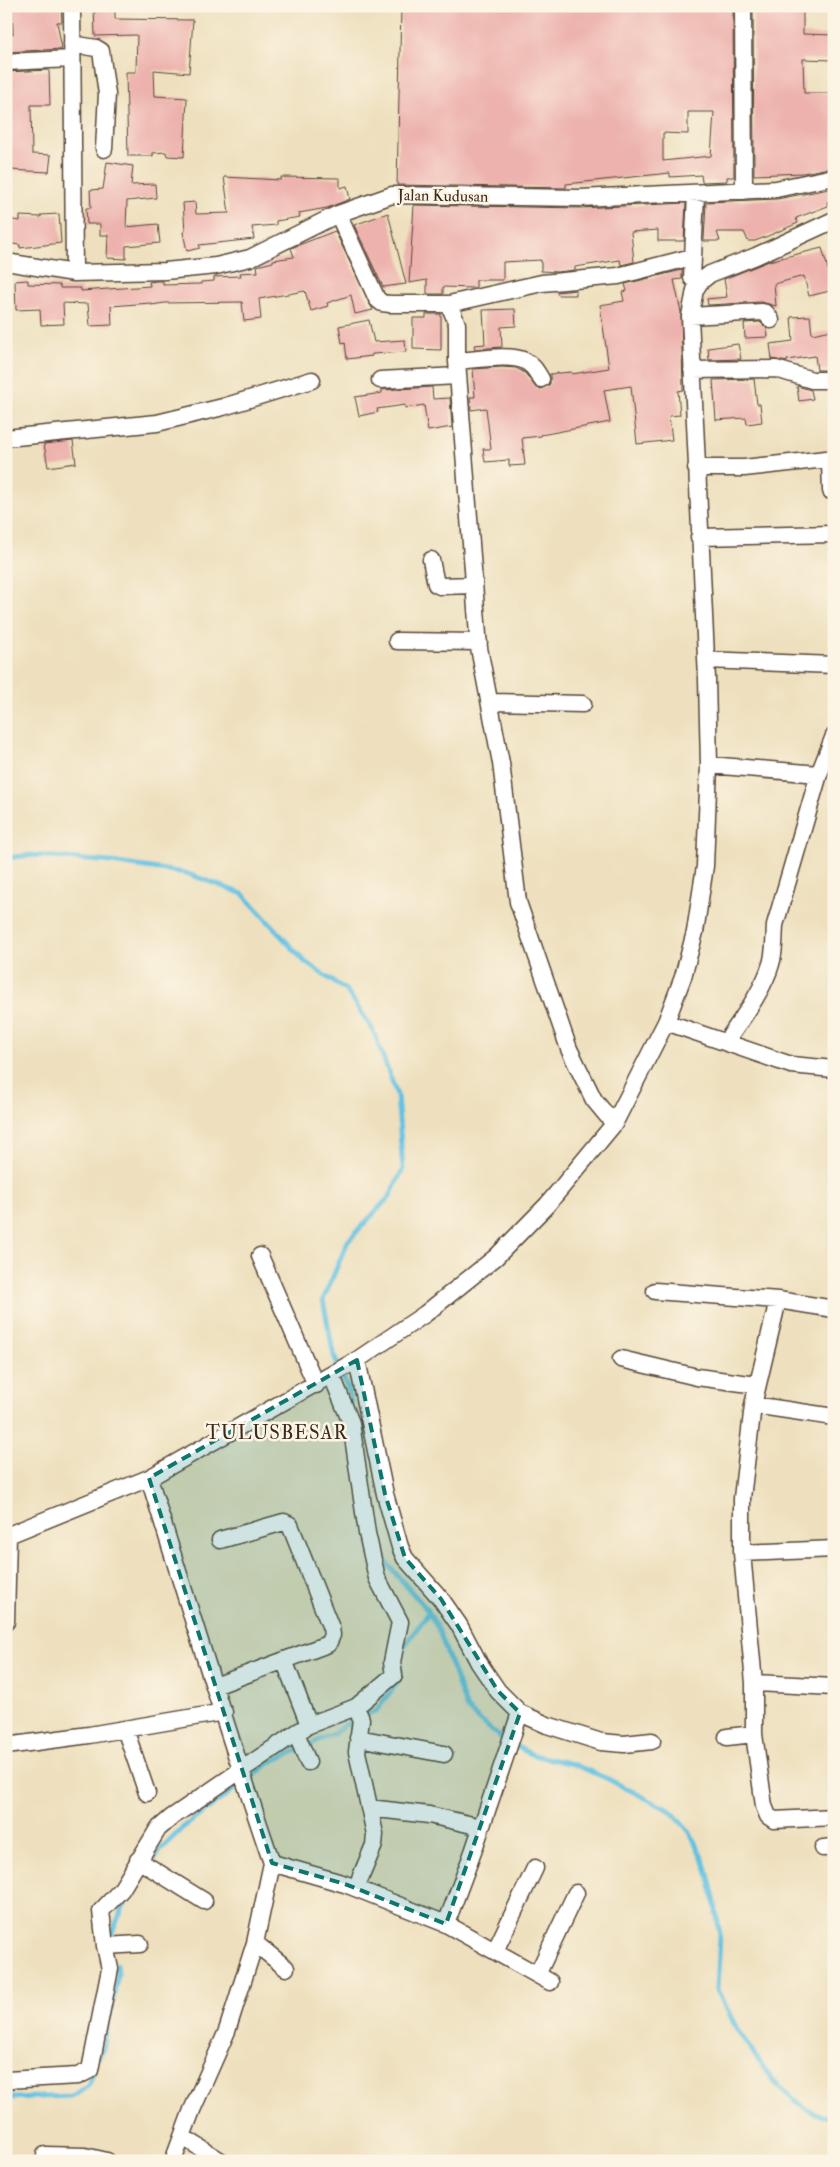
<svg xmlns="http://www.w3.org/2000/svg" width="840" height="2167" font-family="'IM FELL Double Pica',serif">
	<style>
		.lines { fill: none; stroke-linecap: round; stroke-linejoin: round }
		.stream { stroke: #62c1e1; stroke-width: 5 }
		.building { fill: #edb2ad; fill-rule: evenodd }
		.minor-casing { stroke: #564536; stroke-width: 19 }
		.minor { stroke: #fff; stroke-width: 16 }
		.marked { fill: #0f766e; fill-opacity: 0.2; stroke: #0f766e; stroke-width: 4; stroke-dasharray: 10 6; stroke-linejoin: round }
		.labels { text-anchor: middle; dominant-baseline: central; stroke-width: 5; stroke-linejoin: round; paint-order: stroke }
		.street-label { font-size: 16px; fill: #3b2a1e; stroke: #fcf5e5 }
		.quarter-label { font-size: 19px; letter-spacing: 1px; fill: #3b2a1e; stroke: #fcf5e5 }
	</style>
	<rect width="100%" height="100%" fill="#fcf5e5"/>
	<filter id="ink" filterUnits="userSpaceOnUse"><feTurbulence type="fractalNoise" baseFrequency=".02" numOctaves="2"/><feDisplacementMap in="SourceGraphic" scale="10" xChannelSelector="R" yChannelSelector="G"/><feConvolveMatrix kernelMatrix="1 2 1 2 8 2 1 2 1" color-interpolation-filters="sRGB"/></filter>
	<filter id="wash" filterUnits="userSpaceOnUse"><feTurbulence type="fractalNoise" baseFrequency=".0096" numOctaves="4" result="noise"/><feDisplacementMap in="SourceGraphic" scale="20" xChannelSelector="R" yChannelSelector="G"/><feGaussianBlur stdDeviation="1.12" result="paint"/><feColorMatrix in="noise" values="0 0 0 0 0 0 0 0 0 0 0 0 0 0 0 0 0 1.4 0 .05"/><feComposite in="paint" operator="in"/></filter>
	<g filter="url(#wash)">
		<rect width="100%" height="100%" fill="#eee0be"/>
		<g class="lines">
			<path class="stream" d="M6,858L31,855L111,862L186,873L243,894L305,962L347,991L373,1030L397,1095L403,1169L390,1196L348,1241L323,1300L334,1356L349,1392L351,1404
				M371,1511L385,1561L429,1612L439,1631L467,1709L502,1739L533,1755L573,1764L608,1779L671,1811L690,1832L706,1866L714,1898L720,1935L717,1990L738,2031L774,2082L806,2109L834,2121
				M400,1652L429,1612
				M111,1935L123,1907L157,1854L181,1829L271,1762L333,1734L352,1720L376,1711L397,1683L398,1677
				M99,2057L103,2049L118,1974L117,1965
				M6,2098L72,2096L88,2085L92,2074"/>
		</g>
		<g id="blocks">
			<path class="building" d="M61,6L62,22H57L62,49L6,52V34H13L12,7Z
				M94,6H115V19L193,20L189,73L154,70L155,96L187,98L184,157L167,156L166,152L153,153V156H128L126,72H136L137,35L95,36Z
				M401,6H733L734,177H727V181L702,182L701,175L670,177V173L566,184V188L397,185ZM688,112H714L711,156L663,161V133L688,134Z
				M753,6H803V34L834,35L833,60L803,59L804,93H834V167L803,173L754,175Z
				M49,70L50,105H31L32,154L51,155L49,172L9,170L10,145H6V72Z
				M107,162L133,166L131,185L155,184L156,198L127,201L126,227L158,224L160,243L126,246V259L107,258L108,235H100V224H87L86,208H91L90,190L103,189Z
				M224,177L281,180V177L340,178V188L347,186L350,199L327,208L299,213L300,217L276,221V225L252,227L254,239L199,245L200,248L187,251L183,232L185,231L183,203L195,202L196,214L229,213Z
				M834,188V200L827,202L828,206L796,218L798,223L768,236L755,241H748L744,232H717L720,241H704L706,202L777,199Z
				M686,203L684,241H658V230L631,232L634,262L621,265L620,260L575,267V270L557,272L541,271V260L503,262V280H476V288H472L443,287V294H427V280L409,283L414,205L580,208Z
				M388,213L406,284L383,287L354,225Z
				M59,214L61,243L20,248V245L6,243L7,219L20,221V216L41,217V215Z
				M335,231L373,310L355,314L351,295L327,303L328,306L311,311L305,291L259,299L261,319L244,321L242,302L165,303L151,305V303L111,306L112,325L90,326L88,304L63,303L64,324L41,325L40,309L16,310L15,281L28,280V284L60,285V288H81V291L150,286L149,282L157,281H163V285L201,284V282L214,281V277L241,276L240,273L258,272L257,266L273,262V260L294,257L291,248Z
				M822,248L834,290L809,296L804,276L774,284L776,306L761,302L708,305L707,299L727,297L724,279L769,261Z
				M682,270V279L674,280L681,312L683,390L678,391L680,415L669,416L672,440L637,444L631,386L604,390L610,422L541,435V436L522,438L525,465L509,466V460L485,462L483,449H491L486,408L471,410L470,397H475L473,369L502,367L516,368L525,373L536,388L541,389L550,384V374L571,372L572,374L609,368L600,305L624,301L622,292L627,291L625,284Z
				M576,290V295H558L557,292Z
				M515,309L516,326L501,327L502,347L475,349L474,345L485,344L483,310Z
				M426,314H441V350L413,349V318H426Z
				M810,316L812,334L832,330L834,370H817L815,356L787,360V362L772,359L770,344L793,341L791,317Z
				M369,320L374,342L405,340L406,352L372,354V356L347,359L345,342L342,343L339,326Z
				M760,322L767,329L768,337L745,338L744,323Z
				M738,344L741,359L709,360L708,348Z
				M754,379L757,404H760L762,422L747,424L746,418L716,420L713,380Z
				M797,386L811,390L813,399L799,401Z
				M432,387L433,399L450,398L452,427L428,431L424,405L405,408V405L377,409L378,412L359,416L355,397L382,393V390Z
				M73,441L76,463L48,467L44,444Z"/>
		</g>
	</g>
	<g filter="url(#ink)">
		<use href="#blocks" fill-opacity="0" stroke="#564536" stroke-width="1"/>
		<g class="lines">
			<g class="minor-casing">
				<path id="minor" d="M72,6L74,273
					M743,6L744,191
					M72,44L96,48L101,51L107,94L104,149
					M6,62L72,59
					M338,214L377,299L382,303L390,304H449L457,324V361L479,648L501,763L518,902L569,1049L594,1100L614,1124
					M6,262L74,273L165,271L216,266L250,258L338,214L392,195L580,198L776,189L834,177
					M692,278L696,194
					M449,304L542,283L618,276L692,257
					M690,316L762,312L766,313L771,320
					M457,361C474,360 511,353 525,361C533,365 536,371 541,379
					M692,370L776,369L812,380H834
					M380,380L458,376
					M6,438L157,423L223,407L312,380
					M696,468H744L826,459L830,463L831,491
					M699,537L834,534
					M431,560L436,584L440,586L474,585
					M397,641L479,642
					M706,660L834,665
					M490,702L583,704
					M709,765L819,774
					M666,1022L791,1065L834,1069
					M726,1042C741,1020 764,989 771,964C775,951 774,938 775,925L819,774L834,736
					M260,1256L316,1385
					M655,1291L778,1300L834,1309
					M778,1300L753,1405L742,1498V1553L754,1683V1734L764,1806L768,1816L774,1820L834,1817
					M621,1359L697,1377L757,1385
					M357,1360L385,1494L400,1547L405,1558L441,1599L459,1625L479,1663L498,1691L520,1713L547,1725L601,1742L624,1744L652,1741
					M753,1405L834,1417
					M149,1478C189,1607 228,1735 272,1863L345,1884L446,1924L550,1982
					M6,1536L149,1478L357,1360L425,1314L496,1257L547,1205L614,1124L666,1022L683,977L695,932L705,866L709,765L707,679L690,316L695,290L700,282L710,274L756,256L834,220
					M742,1553L834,1549
					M6,1622L8,1535
					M284,1660L309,1725
					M754,1683L834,1687
					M215,1686L328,1644L332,1635L331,1628L290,1525L284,1522L220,1540
					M356,1707L361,1719L357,1752L375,1834L374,1845L356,1888
					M125,1729L147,1793
					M296,1733L308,1762
					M727,1737L754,1734
					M358,1738L444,1754
					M6,1746L89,1735L224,1712
					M369,1808L429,1815L481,1827
					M823,1848L834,1847
					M138,1860L204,1901
					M446,1924L473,1852L520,1713
					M255,1943L286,1968
					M105,1946L140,1944
					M495,1951L535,1868
					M537,1975L576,1893
					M6,2080L78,2076L90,2070L110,1969L105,1946L101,1911L121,1890L158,1829L172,1817L296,1733L309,1725L356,1707L394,1675L392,1662L400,1622L377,1578L367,1533L351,1423L332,1376
					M183,2137L221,2161
					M45,2155L85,2156L107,2161
					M173,2161L192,2110L227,2031L255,1943L272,1863"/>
			</g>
			<use href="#minor" class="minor"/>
		</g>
	</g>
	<path class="marked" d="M357,1360L385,1494L405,1558L441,1599L498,1691L520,1713L446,1924L345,1884L272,1863L149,1478Z"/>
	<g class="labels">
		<g class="street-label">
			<text transform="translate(443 196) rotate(1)">Jalan Kudusan</text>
		</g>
		<g class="quarter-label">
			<text x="277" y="1433">TULUSBESAR</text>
		</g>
	</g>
	<rect width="840" height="2167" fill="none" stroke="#fcf5e5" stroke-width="25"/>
</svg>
